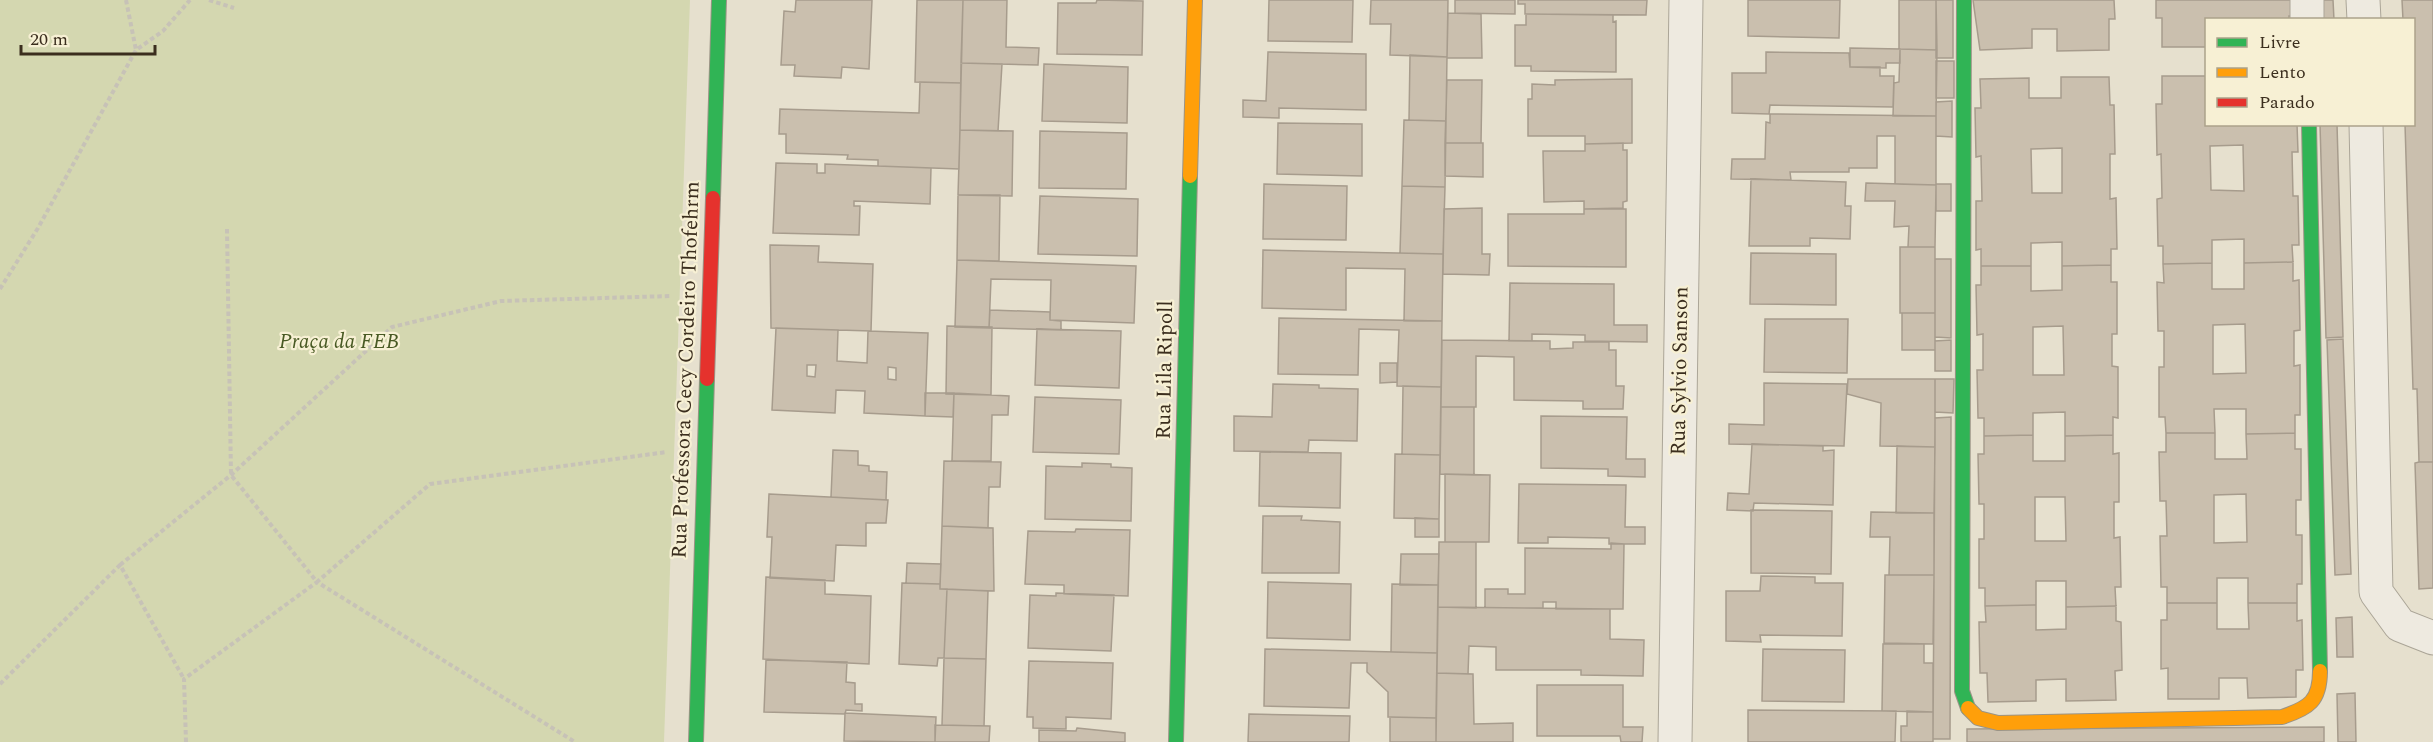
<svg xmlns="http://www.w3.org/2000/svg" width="2433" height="742" font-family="Spectral,serif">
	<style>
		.green { fill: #d4d7b0 }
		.building { fill: #cabfae; stroke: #a79c8d; stroke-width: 1.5; fill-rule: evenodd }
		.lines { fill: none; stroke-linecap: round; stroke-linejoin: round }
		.street-casing { stroke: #aba597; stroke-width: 35 }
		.fast-casing { stroke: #9b9486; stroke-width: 16 }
		.slow-casing { stroke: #9b9486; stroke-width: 16 }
		.jam-casing { stroke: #9b9486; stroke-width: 16 }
		.path { stroke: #c7c2b7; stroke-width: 4; stroke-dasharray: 4.5 3; stroke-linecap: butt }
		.street { stroke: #eeeae0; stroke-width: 33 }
		.fast { stroke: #30b455; stroke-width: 14 }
		.slow { stroke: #ff9f0a; stroke-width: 14 }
		.jam { stroke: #e5322d; stroke-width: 14 }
		.labels { text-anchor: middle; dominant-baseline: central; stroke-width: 4.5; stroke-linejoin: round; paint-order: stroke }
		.park-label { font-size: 21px; font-style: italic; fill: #485923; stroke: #f7f0d4 }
		.street-label { font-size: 21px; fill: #3b2e1e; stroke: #f7f0d4 }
	</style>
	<rect width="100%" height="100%" fill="#e6e0ce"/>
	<path class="green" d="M0,0H690L664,742H0Z"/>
	<path class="building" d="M796,0H872L869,69L842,67L841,78L794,76L795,65H781L784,11L795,12Z
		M917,0H963L961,83L915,82Z
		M963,0H1007L1006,47L1039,48L1038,65L961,63Z
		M1097,0L1143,1L1142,55L1057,54L1058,3H1096Z
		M1269,0H1353L1352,42L1268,41Z
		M1371,0H1448L1447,57L1390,55L1391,24H1370Z
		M1455,0H1515V14L1455,13Z
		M1518,0H1647L1646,15L1525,14V4H1518Z
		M1748,0H1840L1839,38L1748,36Z
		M1899,0H1936L1937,50L1899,49Z
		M1936,0H1953V58H1936Z
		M1973,0H2114L2115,19H2109V50L2057,51V29H2032V48L1980,50Z
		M2156,0H2295V16H2289V20H2206V47H2162V18H2156Z
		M2318,0H2333L2334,20H2318Z
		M2402,0H2433V462H2419L2417,389H2413L2405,124H2414V20H2403Z
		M1448,13L1481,14L1482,58H1447Z
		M1526,14L1613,15V22L1616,21V72L1531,71V66H1515V25H1526Z
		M1850,48L1900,49V63H1886V68L1850,67Z
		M1900,49L1937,50L1936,116H1893L1894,83L1899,82Z
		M1268,52L1366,54V110L1279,108V118L1243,117V100L1266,101Z
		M1766,52L1849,53L1850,67H1880V76H1894L1893,107L1770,105L1769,114L1732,113V73H1766Z
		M1410,55L1447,57L1446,121L1409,120Z
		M1936,61H1954V98H1936Z
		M961,63L1002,64L998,131L960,130Z
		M1044,64L1128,67L1127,123L1042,121Z
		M2162,76H2206V124H2297L2298,152H2292L2293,196H2298L2299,245H2292L2293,262L2244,263V239L2212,240V263L2163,264V246H2158L2157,199L2162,198L2161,154L2157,155L2156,104H2162ZM2243,145L2244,191L2211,190L2210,146Z
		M2061,77H2109L2110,105H2114L2115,154H2110V199L2116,198L2117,249H2111V265L2062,266V242L2031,243V266H1981V249L1976,250V201H1982L1981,156L1976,157L1975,108H1981L1980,79L2029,78V98H2061ZM2062,148V193H2032L2031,149Z
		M1632,79V143L1585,144V136H1528V99H1532V84L1555,85V80Z
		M1447,80H1482L1481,143H1445Z
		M920,82L961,83L959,169L878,166V160L847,159L848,155L786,153V134H779L780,109L919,113Z
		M1952,101V137L1936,136V102Z
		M1770,114L1936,116V185L1895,184V136H1877V168H1849V172H1790L1791,180L1731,179L1732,159H1765L1766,122L1770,123Z
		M1404,120L1446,121L1445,187L1402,186Z
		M1278,123L1362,124V176L1277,174Z
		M2320,124H2337L2343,337L2326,338Z
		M960,130L1013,131L1012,196L958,195Z
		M1040,131L1127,133L1126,189L1039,188Z
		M1445,143H1483V177L1445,176Z
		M1623,143V150H1627V201L1623,202V208L1584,209V201L1544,202L1543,151H1585V144Z
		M776,163L817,164V173H825V164L931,168L930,204L854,201V206H860L859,235L773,233Z
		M1751,179L1846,182L1845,206H1851L1850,239L1810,238V246H1749Z
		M1866,183L1936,185L1935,247H1908L1909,226L1894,227L1895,201H1865Z
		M1264,184L1347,186L1346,240L1263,239Z
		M1936,184H1951V211H1936Z
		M1402,186L1445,187L1443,254L1400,253Z
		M958,195H1000L999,261L957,260Z
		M1040,196L1138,199L1137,256L1038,254Z
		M1482,208V254H1490L1489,275L1443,274L1444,209Z
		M1584,209H1626V267L1508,266V214H1584Z
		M770,245L819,246L818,262L873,264L871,331L771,328Z
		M1900,247H1935V313H1900Z
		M1263,250L1443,254L1442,321H1404L1405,269L1346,268V310L1262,308Z
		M1751,253L1836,254V305L1750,304Z
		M1935,259H1951V338L1935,337Z
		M957,260L1136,266L1134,323L1050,320L1051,280L991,279L989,328L955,327Z
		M2293,262V281L2299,280L2300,330L2294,331V366L2300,365V415H2295V433L2246,434V409H2214L2215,433H2166L2165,417H2159V367H2164V331H2158L2157,282L2164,283L2163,264L2212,263V289H2244V263ZM2245,324L2246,373L2213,374V325Z
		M2111,265V282H2117V334H2112V366L2118,367V418L2113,417V435L2065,436V412L2033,413V435L1984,436V418H1978L1977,370H1983V334L1977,335L1976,285H1981V266H2031V291L2062,290V266ZM2063,326L2064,375H2033V327Z
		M1510,283L1614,284V325H1647V342L1585,341V335L1532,334V341H1509Z
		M990,310L1050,312V320L1061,321V330L989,328Z
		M1902,313H1935V350H1902Z
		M1279,318L1442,321L1441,387L1397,386L1399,330L1359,329L1358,375L1278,374Z
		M1765,319H1848L1847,373L1764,372Z
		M947,326L992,327L991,395L946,394Z
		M776,328L838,330L837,361L867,363L868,331L928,333L925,416L864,413L865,391L836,390L835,413L772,410ZM807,365H816L815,377L807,376ZM888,367L896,368V380L888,379Z
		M1037,329L1121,331L1119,388L1035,385Z
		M2343,339L2351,574L2335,575L2327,340Z
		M1442,340L1550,341V349L1573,348V342H1609V350H1616V386H1624L1623,409H1583V401L1514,400V357L1476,356V407H1441Z
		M1951,340V371H1935V341Z
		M1380,363H1397V382L1380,383Z
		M1848,379H1935V447L1880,446L1881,403L1847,394Z
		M1935,379H1954L1953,413L1935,412Z
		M1764,383L1847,384L1844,446L1729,444V424L1764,425Z
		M1273,384L1319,385V388L1358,389L1357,441L1309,440L1308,452L1234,451V416L1272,417Z
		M1403,386L1441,387L1440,455L1402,454Z
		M925,393H954L953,417L925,416Z
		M954,393L1009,396L1008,415H992L991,461H952Z
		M1035,397L1121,400L1119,454L1033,452Z
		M1441,407H1474V475L1440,474Z
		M1541,416L1627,417L1626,459H1645V477L1608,476V469L1541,468Z
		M1951,417L1950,739H1933L1935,418Z
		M2166,433H2215V459H2247L2246,434L2295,433V449H2301V500H2296V535H2302V584H2297V603H2248V578H2217V603H2167V587H2161L2160,536H2167L2166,501H2160L2159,452H2166ZM2246,494L2247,542L2214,543V495Z
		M2033,435V461H2065V436L2113,435V454L2119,453V502H2114V538L2120,537L2121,587H2115L2116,606L2066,607V581H2036V605L1985,606V588H1979V539H1984V504H1979L1978,454H1984V436ZM2035,497H2065L2066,541H2035Z
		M1752,444L1823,446V451L1834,450L1833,505L1754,503L1753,511L1727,510L1728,493L1749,494Z
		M1897,446L1935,447L1934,513H1896Z
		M833,450L858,451V465L869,466V471L887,472L886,500L831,497Z
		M1260,452L1341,453L1340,508L1259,506Z
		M1395,454L1440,455L1439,519L1394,518Z
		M944,461L1001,462L1000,487H989L988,528L942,526Z
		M2419,462H2433V588L2419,589L2415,463Z
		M1082,463L1111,464V467L1132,468L1131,521L1045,519L1046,466L1082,467Z
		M1445,474L1490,475L1489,542H1445Z
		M1519,484L1626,485L1625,527H1645V544H1609V538L1548,537V543H1518Z
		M769,494L888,500L886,523H866V546L836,545L834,581L770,578L772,537H767Z
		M1751,510L1832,511L1831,574L1751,573Z
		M1871,512L1934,513V575H1889L1890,537H1870Z
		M1263,516H1302L1301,520L1340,522L1339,573H1262Z
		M1415,518L1439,519V537H1415Z
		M942,526L993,528L994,591L940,589Z
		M1076,529L1130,530L1128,596L1064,594V585L1025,584L1028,531L1075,532Z
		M1439,542H1476V608L1438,607Z
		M1611,543L1624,544L1623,609H1556V602H1543V608H1485V589H1508V594H1525V548L1611,549Z
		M1401,554H1439L1438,585H1400Z
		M907,563L941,564L940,584L906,583Z
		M1885,575H1934L1933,644L1884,643Z
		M1761,576L1815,577V583H1843L1842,636L1760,635L1761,642L1726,641V591H1760Z
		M766,577L825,580V594L871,596L869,664L763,659Z
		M1268,582L1351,584L1350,640L1267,638Z
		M902,583L940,584V589H947L944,658H938L937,666L899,664Z
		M1392,584L1438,585L1437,653L1391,652Z
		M947,589L988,591L986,659L944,658Z
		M1056,593L1114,595L1111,651L1028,648L1030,595L1056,596Z
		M2167,603H2217V629H2249L2248,603H2297V621L2302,620L2303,670H2296V697L2248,698L2247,678H2219V699H2168V668L2161,669V620H2167Z
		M2036,605V630L2066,629V607L2116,606V621L2121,622L2122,670L2115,671L2116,700L2066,701V679L2036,680V701L1988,702L1987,673H1980L1979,622H1986L1985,606Z
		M1438,607L1610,609V639L1644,640L1643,676L1581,675V670H1496V647L1469,646L1468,674L1437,673Z
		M2352,617L2353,657H2337L2336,618Z
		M1883,644H1924V663H1933V712L1882,711Z
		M1265,649L1437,653L1436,718L1388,717V692L1367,672V663H1351L1349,708L1264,706Z
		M1763,649L1845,650L1844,702L1762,701Z
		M944,658L986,659L984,726L942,725Z
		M766,660L847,662L846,682L855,683V704H862V711L846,710L845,714L764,712Z
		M1029,661L1113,663L1111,719L1066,717V729L1033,728V717H1027Z
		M1437,673L1473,674L1474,724L1513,723V742H1436Z
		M1537,685H1623V727H1643L1642,742H1621L1620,736H1537Z
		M2355,693L2356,742H2338L2337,694Z
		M1748,710L1896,711L1895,742H1748Z
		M1907,711L1933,712V742H1901V726H1907Z
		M845,713L936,717L935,742L844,741Z
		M1249,714L1350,716L1349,742H1248Z
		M1390,717L1436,718V742H1390Z
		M935,725L990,726L989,742H935Z
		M2324,727V742H1967V729Z
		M1077,728L1125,733V742H1039V730L1076,731Z"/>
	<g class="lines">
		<g class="street-casing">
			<path id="street" d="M2307,0V20
				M2363,0L2364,20
				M2366,124L2376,592L2400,625L2433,638
				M1675,742L1686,0"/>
		</g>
		<g class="fast-casing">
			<path id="fast" d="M1964,0L1962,691L1968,708
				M2309,124L2320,671
				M713,198L719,0
				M696,742L707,379
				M1176,742L1190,176"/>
		</g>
		<g class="slow-casing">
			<path id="slow" d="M1190,176L1195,0
				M1968,708L1978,718L1998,723L2282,717C2309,708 2320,701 2320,671"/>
		</g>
		<g class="jam-casing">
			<path id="jam" d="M707,379L713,198"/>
		</g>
		<path class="path" d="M126,0L136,50
			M209,0L234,8
			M227,229L231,475L317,582L430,484L667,452
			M0,289L38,228L136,50L163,31L190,0
			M120,565L231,475L392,327L501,301L671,296
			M0,684L120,565L184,679
			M186,742L184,679L317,582L575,742"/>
		<use href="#street" class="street"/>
		<use href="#fast" class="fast"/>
		<use href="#slow" class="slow"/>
		<use href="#jam" class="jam"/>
	</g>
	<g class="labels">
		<g class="park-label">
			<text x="339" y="342">Praça da FEB</text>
		</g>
		<g class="street-label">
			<text transform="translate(686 370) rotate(-88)">Rua Professora Cecy Cordeiro Thofehrm</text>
			<text transform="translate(1165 370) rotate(-89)">Rua Lila Ripoll</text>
			<text transform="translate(1680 371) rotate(-89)">Rua Sylvio Sanson</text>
		</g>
	</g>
	<rect x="2205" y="18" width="210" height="108" fill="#f7f0d4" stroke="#aca28b" stroke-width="1.5"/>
	<rect x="2217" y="38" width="30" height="9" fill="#30b455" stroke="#aca28b" stroke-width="1.5"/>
	<text x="2259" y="48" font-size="18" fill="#3b2e1e">Livre</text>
	<rect x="2217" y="68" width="30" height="9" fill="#ff9f0a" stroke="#aca28b" stroke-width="1.5"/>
	<text x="2259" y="78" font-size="18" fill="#3b2e1e">Lento</text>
	<rect x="2217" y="98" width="30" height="9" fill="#e5322d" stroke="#aca28b" stroke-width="1.5"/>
	<text x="2259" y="108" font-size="18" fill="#3b2e1e">Parado</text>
	<path d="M21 45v9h134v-9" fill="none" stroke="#3b2e1e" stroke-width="3"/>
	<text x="30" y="45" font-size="18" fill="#3b2e1e" stroke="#f7f0d4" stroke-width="4.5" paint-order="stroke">20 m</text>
</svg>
